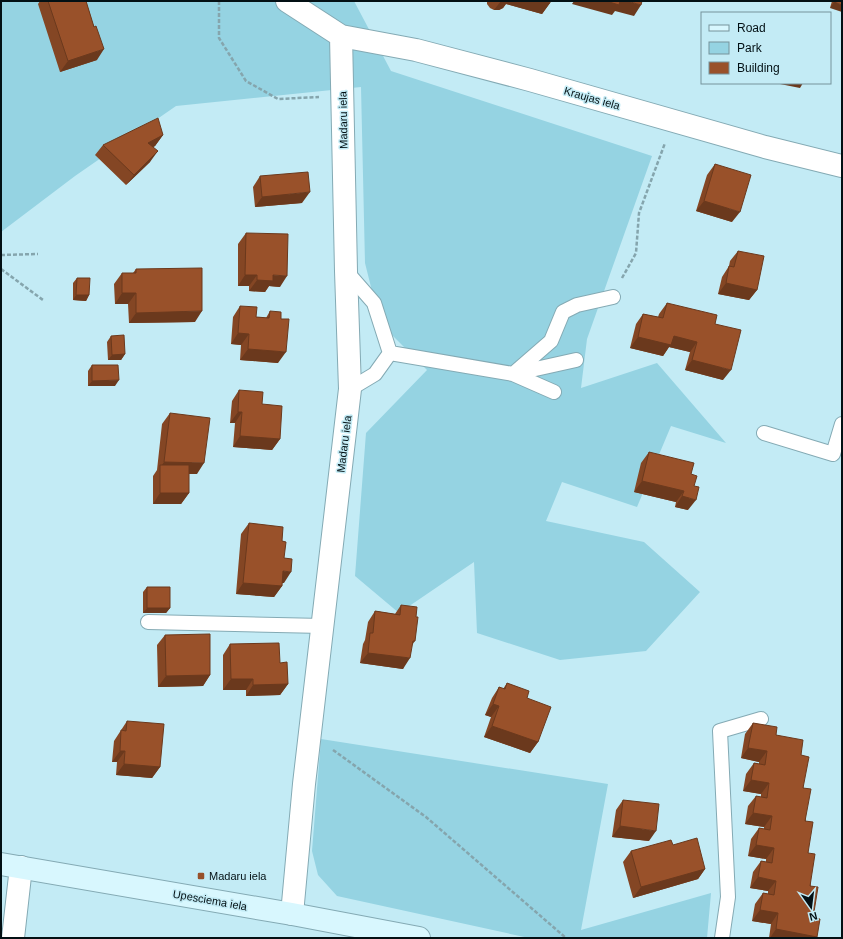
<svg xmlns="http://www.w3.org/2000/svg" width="843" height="939" font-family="Helvetica,sans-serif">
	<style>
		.green { fill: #95d3e2 }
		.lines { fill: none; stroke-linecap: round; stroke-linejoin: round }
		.lane-casing { stroke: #84aab4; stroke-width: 16 }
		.street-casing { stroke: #84aab4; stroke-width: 24 }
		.secondary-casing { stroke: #84aab4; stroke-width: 24 }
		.path { stroke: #85a5ad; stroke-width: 2.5; stroke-dasharray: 4 2; stroke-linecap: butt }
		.lane { stroke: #fff; stroke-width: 14 }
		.street { stroke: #fff; stroke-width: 22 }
		.secondary { stroke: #d8f7fe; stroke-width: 22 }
		.wall { fill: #844624 }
		.shaded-wall { fill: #6b391d }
		.building { fill: #99512a; stroke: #6b391d }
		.poi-dot { fill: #97502a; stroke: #c3ebf5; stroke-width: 1.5 }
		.labels { text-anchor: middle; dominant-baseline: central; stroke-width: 3; stroke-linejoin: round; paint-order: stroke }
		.street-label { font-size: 11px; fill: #031014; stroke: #c3ebf5 }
		.poi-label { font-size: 11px; fill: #031014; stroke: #c3ebf5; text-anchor: start }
	</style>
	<rect width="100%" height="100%" fill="#c3ebf5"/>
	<path class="green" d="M1,1H354L391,71L652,156L587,339L581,388L657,363L726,443L671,426L637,507L562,482L546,521L644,542L700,592L646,651L560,660L477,633L474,562L399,613L355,576L366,433L427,370L380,323L365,263L361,87L176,106L75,176L1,232Z
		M321,739L608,784L581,930L711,893L707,938H529L337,896L318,875L312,851Z"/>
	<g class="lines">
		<g class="lane-casing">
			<path id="lane" d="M346,271L374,303L390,353
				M350,389L375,374L390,353L513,374L576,360
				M554,392L513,374L551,341L563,312L577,305L613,297
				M764,433L833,454L842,424
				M148,622L323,626
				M722,938L728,897L720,731L761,719"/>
		</g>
		<g class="street-casing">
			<path id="street" d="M287,1L341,36L346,271L350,389L304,784L292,914
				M341,36L416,50L530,80L765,147L842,166
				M13,938L21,867"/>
		</g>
		<g class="secondary-casing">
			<path id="secondary" d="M1,864L292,914L419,938"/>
		</g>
		<path class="path" d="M219,1V38L246,81L278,99L319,97
			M1,255L38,254
			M1,269L43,300
			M622,278L636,253L639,213L665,143
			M333,750L426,817L566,938"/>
		<use href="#lane" class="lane"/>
		<use href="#street" class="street"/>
		<use href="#secondary" class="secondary"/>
	</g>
	<path class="wall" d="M40,1H86L94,27L97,60L60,72L38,4Z
		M487,1H550V3L542,14L506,4L503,8L499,10H494L490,8L487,4Z
		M832,1H842L830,8Z
		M163,135L155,146L153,147L150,162L126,185L95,155L103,145Z
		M715,164L732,222L696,211L707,175Z
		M260,176L302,203L255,207L253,187Z
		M246,233L280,287L269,286L265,292L249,291V286H238V244Z
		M738,251L757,290L749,300L718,294L722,277L729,266L730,261Z
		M136,269L195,322L129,323L128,304H115L114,284L122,273H133Z
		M77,278L89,295L86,301L73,300V283Z
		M667,303L715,324L723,380L685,370L690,352L669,347L663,356L630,348L636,324L643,314L658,317L659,314Z
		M240,306L256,317L266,318L270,311L281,319L278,363L240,360L241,345L231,344L233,317Z
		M111,336L125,354L121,360H108L107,342Z
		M92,365L115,386H88V371Z
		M239,390L262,404L280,439L272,450L233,447L235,423H230L232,401Z
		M170,413L197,474H189V493L181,504H153V476L157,470L162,424Z
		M649,452L691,474L688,510L675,507L676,502L634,492L641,463Z
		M249,523L282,541L284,558V583H282V586L274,597L236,594L241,534Z
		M147,587L170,608L166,613H143V592Z
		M401,605L416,617L415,641L412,645L403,669L360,663L363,644L365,640L368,622L375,611L395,614Z
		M165,635L210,675L203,686L158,687L157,645Z
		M230,644L280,663L288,684L280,695L246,696V690H223V655Z
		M507,683L527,698L538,742L530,753L484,737L491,717L485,715L492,698L499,687L503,689Z
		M127,721L160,767L152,778L116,775L117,762H112L114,741Z
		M753,723L776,735L801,755L813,918L816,938H769L771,924L752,921L755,904L763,893L768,894V891L750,888L753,872L761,861L766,862V859L748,856L751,839L759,828L764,829V827L745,824L748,806L756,796L761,797V794L743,791L746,774L754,763L759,764V762L741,758L745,734Z
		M623,800L649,841L612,837L616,810Z
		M673,845L705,869L698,879L633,898L623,862L631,851Z"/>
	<path class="shaded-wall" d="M501,1H508L503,8L499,10H494Z
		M508,1H542L550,3L542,14L506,4Z
		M574,1H627L641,5L634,16L615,11L612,15L572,4Z
		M834,2L842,5V12L830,8Z
		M104,49L97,60L60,72L68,61Z
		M775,83H803L800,88Z
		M163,135L155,146L141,154L148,143Z
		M158,151L150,162L126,185L134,175Z
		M310,192L302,203L255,207L262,197Z
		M704,201L740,212L732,222L696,211Z
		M245,275H257L249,286H238Z
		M273,275L287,276L280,287L269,286L265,292L249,291L257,280Z
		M726,283L757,290L749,300L718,294Z
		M122,293H136L128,304H115Z
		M76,295H89L86,301L73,300Z
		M202,311L195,322L129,323L136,313Z
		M238,333L249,334L241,345L231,344Z
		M674,336L697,342L690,352L669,347L663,356L630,348L638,337Z
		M248,349L286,352L278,363L240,360Z
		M125,354L121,360H108L112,355Z
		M692,360L731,370L723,380L685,370Z
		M119,380L115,386H88L92,381Z
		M238,412H242L235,423H230Z
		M240,436L280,439L272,450L233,447Z
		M164,462L204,463L197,474L160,473V468Z
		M642,481L684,491L676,502L634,492Z
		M160,493H189L181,504H153Z
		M682,496L696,500L688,510L675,507Z
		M283,571L291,572L284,583L275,582Z
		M243,583L282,586L274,597L236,594Z
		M147,608H170L166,613H143Z
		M368,653L410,658L403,669L360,663Z
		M210,675L203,686L158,687L166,676Z
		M231,679H253L246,690H223Z
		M288,684L280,695L246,696L253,685Z
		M493,704L499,706L491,717L485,715Z
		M492,726L538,742L530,753L484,737Z
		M748,748L767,751L759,762L741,758Z
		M120,751H125L117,762H112Z
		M124,764L160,767L152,778L116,775Z
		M751,780L769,783L761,794L743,791Z
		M753,813L772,816L764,827L745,824Z
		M620,826L656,831L649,841L612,837Z
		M756,845L774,848L766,859L748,856Z
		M705,869L698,879L633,898L641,887Z
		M758,877L776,881L768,891L750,888Z
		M760,910L778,913L771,924L752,921Z
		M776,929L817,937L816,938H770Z"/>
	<path class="building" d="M48,1H86L94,27L96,26L104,49L68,61Z
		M542,1H550V3Z
		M606,1H620L619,5Z
		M627,1H642L641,5Z
		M834,1H842V5L834,2Z
		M158,118L163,135L148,143L158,151L134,175L103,145Z
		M715,164L751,175L740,212L704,201Z
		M308,172L310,192L262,197L260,176Z
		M246,233L288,234L287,276L273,275V281L257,280V275H245Z
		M738,251L764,256L757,290L726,283L729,266L734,267Z
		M202,268V311L136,313V293H122V273H136V269Z
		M77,278H90L89,295H76Z
		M667,303L717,315L715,324L741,330L731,370L692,360L697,342L674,336L671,345L638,337L643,314L663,318Z
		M240,306L257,307L256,317L269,318L270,311L281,312V319H289L286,352L248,349L249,334L238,333Z
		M124,335L125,354L112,355L111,336Z
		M92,365H118L119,380L92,381Z
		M239,390L263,392L262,404L282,406L280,439L240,436L242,412H238Z
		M170,413L210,418L204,463L164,462Z
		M649,452L694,463L691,474L697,476L694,486L699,487L696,500L682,496L684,491L642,481Z
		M160,465H189V493H160Z
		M249,523L283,527L282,541L286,542L284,558L292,559L291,572L283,571L282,586L243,583Z
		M147,587H170V608H147Z
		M401,605L417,607L416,617H418L415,641H413L410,658L368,653L370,633H373L375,611L400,615Z
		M210,634V675L166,676L165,635Z
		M279,643L280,663L287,662L288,684L253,685V679H231L230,644Z
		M507,683L529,691L527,698L551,707L538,742L492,726L499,706L493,704L499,687L505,689Z
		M127,721L164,724L160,767L124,764L125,751H120L121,730L126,731Z
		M753,723L777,727L776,735L803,740L801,755L809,757L803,788L811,789L805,821L813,822L808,853L815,854L810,886L818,887L813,918L820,919L817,937L776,929L778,913L760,910L763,893L774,895L776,881L758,877L761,861L772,863L774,848L756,845L759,828L770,830L772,816L753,813L756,796L767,798L769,783L751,780L754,763L765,765L767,751L748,748Z
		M623,800L659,804L656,831L620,826Z
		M697,838L705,869L641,887L631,851L671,840L673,845Z"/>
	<rect class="poi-dot" x="197" y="872" width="8" height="8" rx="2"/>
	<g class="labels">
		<g class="street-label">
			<text transform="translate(592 98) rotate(16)">Kraujas iela</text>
			<text transform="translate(343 120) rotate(-91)">Madaru iela</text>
			<text transform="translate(344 444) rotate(-83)">Madaru iela</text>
			<text transform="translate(210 900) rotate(10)">Upesciema iela</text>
		</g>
		<g class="poi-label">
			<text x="209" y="876">Madaru iela</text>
		</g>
	</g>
	<rect width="843" height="939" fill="none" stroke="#031014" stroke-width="4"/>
	<rect x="701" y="12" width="130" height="72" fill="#c3ebf5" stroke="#76939b"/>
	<rect x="709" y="25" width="20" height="6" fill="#d8f7fe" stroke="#76939b"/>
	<text x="737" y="32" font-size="12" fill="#031014">Road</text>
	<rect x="709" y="42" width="20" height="12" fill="#95d3e2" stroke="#76939b"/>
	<text x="737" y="52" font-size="12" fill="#031014">Park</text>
	<rect x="709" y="62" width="20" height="12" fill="#99512a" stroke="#76939b"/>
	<text x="737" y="72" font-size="12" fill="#031014">Building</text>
	<g transform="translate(811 907) rotate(166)" stroke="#c3ebf5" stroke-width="3" paint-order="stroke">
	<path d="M0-3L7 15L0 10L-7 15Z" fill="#031014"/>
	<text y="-6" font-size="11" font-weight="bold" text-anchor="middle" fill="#031014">N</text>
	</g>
</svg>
